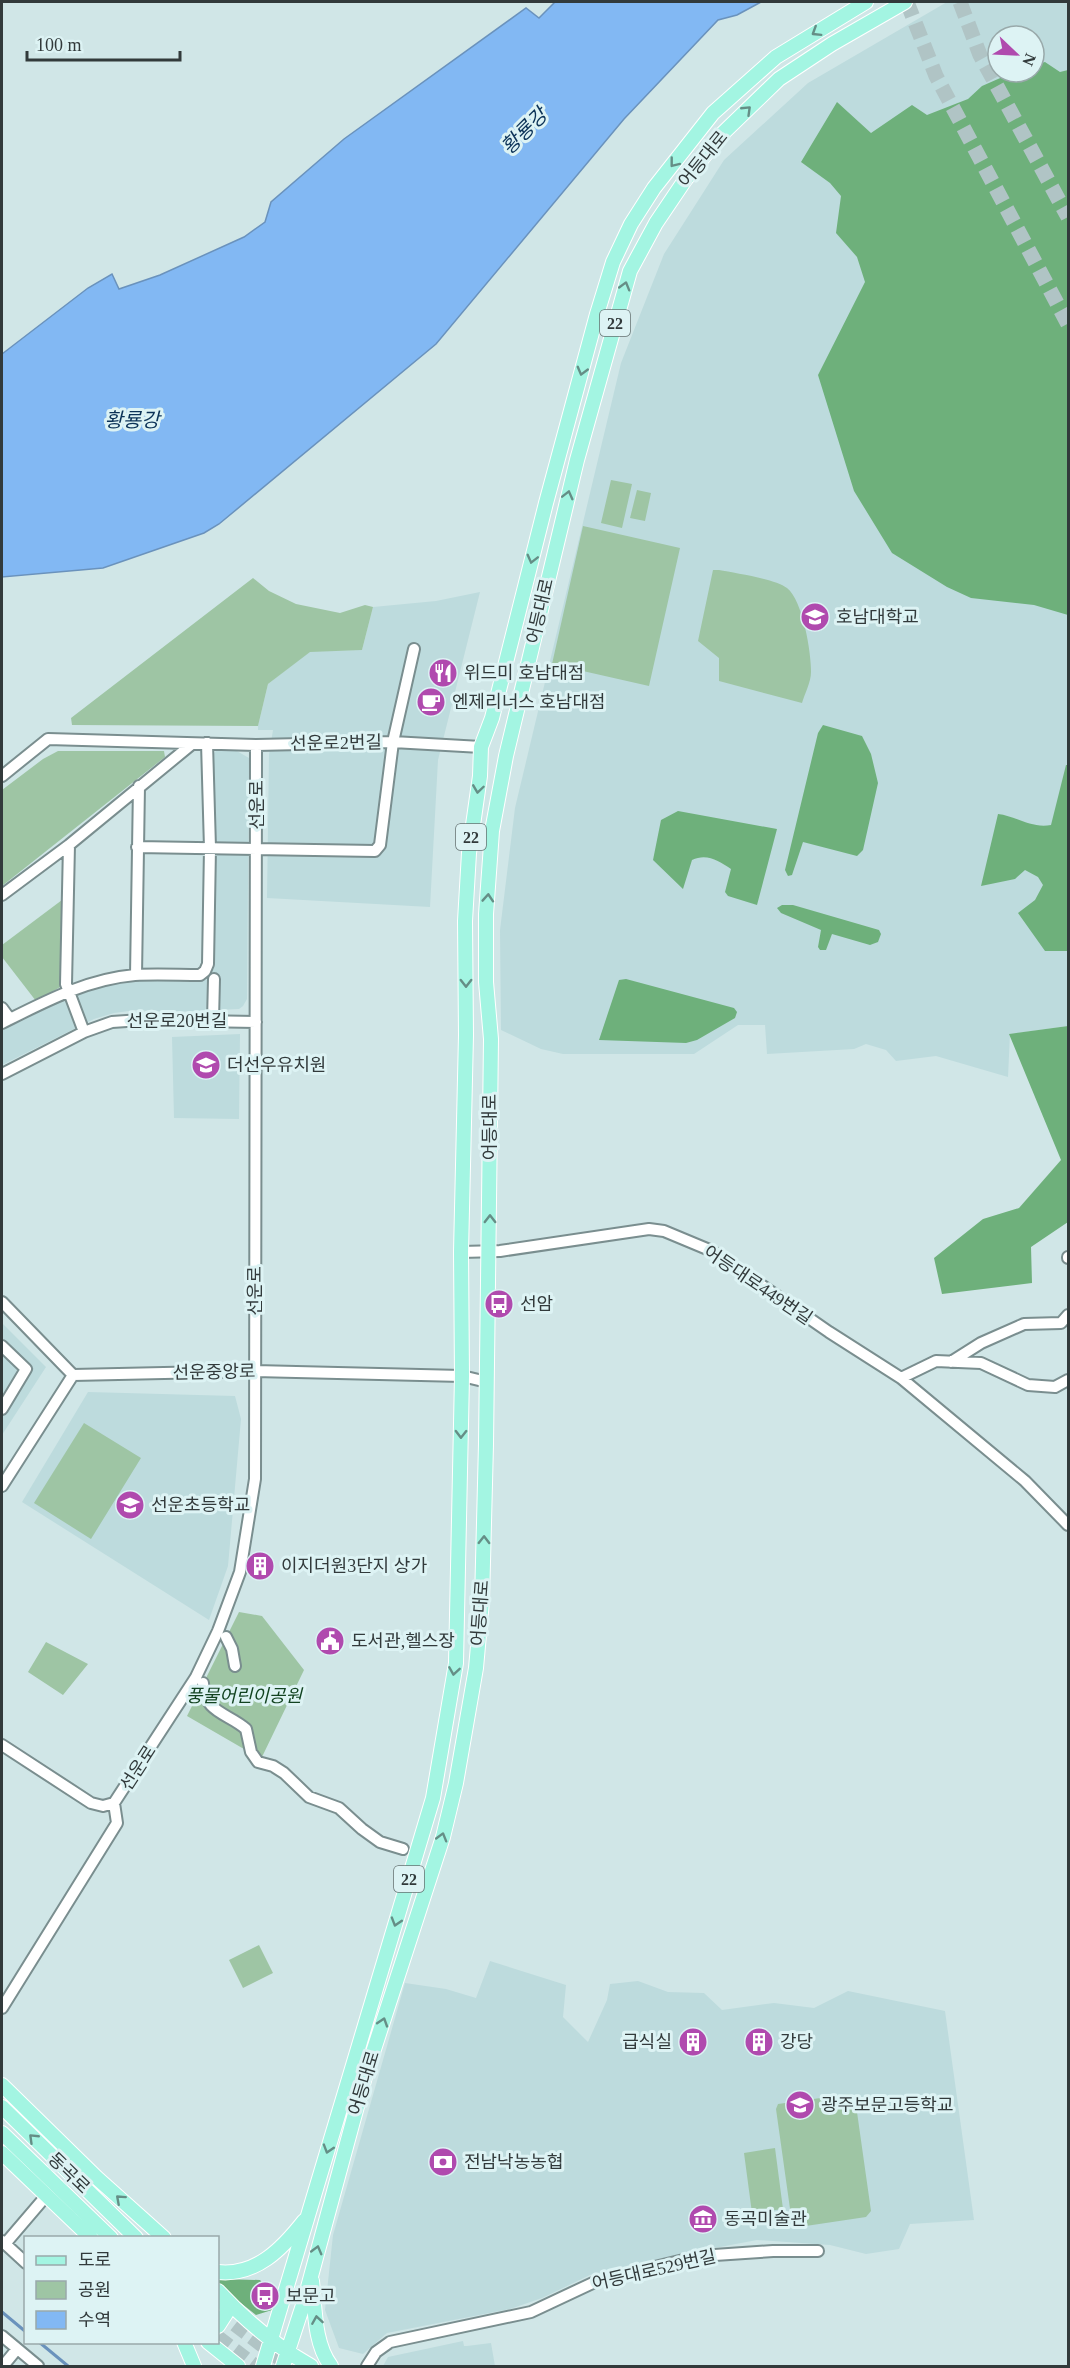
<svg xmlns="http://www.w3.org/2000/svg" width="1070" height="2368" font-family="'Times New Roman','Noto Sans KR',serif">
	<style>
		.built { fill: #bddbdd; fill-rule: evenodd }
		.green { fill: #9ec5a4 }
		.forest { fill: #6eb07b }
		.water { fill: #82b8f3; stroke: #6a92bc; stroke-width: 1.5 }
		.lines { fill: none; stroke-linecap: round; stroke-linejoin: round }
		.stream { stroke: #6a92bc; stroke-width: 3 }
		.major-tunnel { stroke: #b0c4c5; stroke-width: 14; stroke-dasharray: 14 7; stroke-linecap: butt }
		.highway-tunnel { stroke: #b0c4c5; stroke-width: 15; stroke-dasharray: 15 8; stroke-linecap: butt }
		.minor-casing { stroke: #7a8e8f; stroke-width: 14 }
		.major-casing { stroke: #fff; stroke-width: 16 }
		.minor { stroke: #fff; stroke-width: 10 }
		.major { stroke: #a3f5e2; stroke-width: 14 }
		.oneway { stroke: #658e86 }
		.labels { text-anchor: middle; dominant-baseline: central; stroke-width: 6; stroke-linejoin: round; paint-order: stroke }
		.shield { fill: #ddf3f4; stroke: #657272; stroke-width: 1.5 }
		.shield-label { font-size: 16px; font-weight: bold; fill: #323a3b }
		.street-label { font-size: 18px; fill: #323a3b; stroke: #ddf3f4 }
		.poi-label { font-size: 18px; fill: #323a3b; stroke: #ddf3f4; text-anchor: start }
		.park-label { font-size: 18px; font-style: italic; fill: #124320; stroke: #ddf3f4 }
		.water-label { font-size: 20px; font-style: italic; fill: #0b3257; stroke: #ddf3f4 }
	</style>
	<rect width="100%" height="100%" fill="#d0e6e7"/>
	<path class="built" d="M947,2H1068V1026L1010,1034L1008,1077L936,1056L896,1061L886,1050L866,1044L854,1049L767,1054L765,1025H738L694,1054H563L541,1049L501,1030L500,930L515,808L621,363L664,254L724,160L808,83ZM998,36H1034V72H998Z
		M480,592L438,760L430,907L267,898L269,755L273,730H258V726L268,684L310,651L362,650L373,607L436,601Z
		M217,750H235L249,758L247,999L243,1006L239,1009L171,1012L136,1010L114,1013L94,1019L2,1065V1027L53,1002L108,983L143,980L201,981L208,978L214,968L215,952L213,754Z
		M240,1034L239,1119L174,1118L172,1037Z
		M2,1323L46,1367L2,1435Z
		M88,1392L235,1396L241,1419L228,1566L209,1620L22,1502Z
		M490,1961L566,1985L563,2017L588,2042L607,2000L610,1984L638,1981L668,1992L704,1993L722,2010L774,2003L814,2008L848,1991L945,2011L974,2220L910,2224L899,2249L866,2254L830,2245L757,2240L720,2247L707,2248L590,2275L542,2298L510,2309L387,2333L363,2354L339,2348L325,2310L333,2235L405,1983L446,1989L476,1998Z
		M463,2341L464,2346H467L491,2343L495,2366H383L388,2357Z"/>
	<path class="green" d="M611,480L632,484L622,528L601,523Z
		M637,490L651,493L645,521L630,518Z
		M583,526L680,548L649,686L552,664Z
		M713,570H719C735,573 775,579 787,588C803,601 811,652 811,672C811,682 805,693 802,703L719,681V658L698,641Z
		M253,578L269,591L296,604L340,613L365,605L373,607L362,650L310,652L268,684L258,726L72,725L71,718Z
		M58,751H164L165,757L2,886V790L43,759Z
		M62,900V986L36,1001L2,957V945Z
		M84,1423L141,1458L91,1539L34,1503Z
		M239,1612L262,1616L304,1670L261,1759L187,1716Z
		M46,1642L88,1664L63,1695L28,1672Z
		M259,1945L273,1973L243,1988L229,1960Z
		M849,2094L855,2098L871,2211L866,2217L799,2227L792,2223L776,2109L778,2104Z
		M775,2148L783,2209L752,2213L744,2153Z"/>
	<path class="forest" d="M1045,62L1060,72L1068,70V615L1034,605L971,598L947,587L892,553L854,491L818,375L865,282L857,257L836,233L841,196L830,183L801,162L837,102L871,133L912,105L927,115L968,99L982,86L1014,72H1034V65Z
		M823,725L862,736L871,754L878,783L863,850L857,856L803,842L792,875L788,876L785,870L818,733Z
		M1066,765H1068V951H1045L1018,913L1035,900L1043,885L1038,877L1025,870L1015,879L981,886L998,814C1016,816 1032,829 1051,825Z
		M678,811L777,829L757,905L728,896L725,892L731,869C719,861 707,853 692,860L683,889L653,860L661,820Z
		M782,905H793L879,930L881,934L878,942L870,945L832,934L826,950H820L818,947L821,930L781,913L777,908Z
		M626,979L734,1008L737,1012L735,1018L697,1040L686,1043L599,1040L619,980Z
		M1068,1026V1222L1031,1247L1032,1283L942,1294L934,1258L983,1219L1019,1208L1061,1160L1009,1034Z
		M218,2279L260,2280L269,2291L272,2310L256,2315L218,2285Z"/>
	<path class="water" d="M555,2H761L737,15L718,20L624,119L436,344L219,524L204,533L103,568L2,577V354L88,288L112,274L119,289L160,275L244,237L265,222L271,202L344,139L526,8L539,18Z"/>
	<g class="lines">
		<path class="stream" d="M2,2312L26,2332
			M39,2342L68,2366"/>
		<path class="major-tunnel" d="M218,2312L289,2366
			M218,2337L256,2366"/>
		<path class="highway-tunnel" d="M907,2L936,76L1068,324
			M960,2L980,55L1068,217"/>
		<g class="minor-casing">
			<path id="minor" d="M2,776L48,739L256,745L393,742L481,747
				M69,845L66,984L84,1032
				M137,847L375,851L380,845L393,742L414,649
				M2,895L69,845L192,744
				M136,975L139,786
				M2,1008L10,1019
				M213,1021L214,979
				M2,1023C44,1002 87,979 135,975C157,974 179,975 200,975L205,971L208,964L210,848L207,743
				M2,1074L84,1032L112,1022L141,1020L256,1022
				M461,1252L500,1251L649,1229L664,1231L712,1251L829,1332L901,1378L1025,1481L1068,1525
				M1068,1257V1258
				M2,1302L73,1375
				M2,1346L26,1369L2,1409
				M951,1362L981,1343L1024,1324L1061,1323L1068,1315
				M901,1378L936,1361L981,1363L1028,1385L1055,1387L1068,1380
				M2,1486L73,1375L255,1371L462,1376L487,1382
				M226,1637L232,1649L235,1666
				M203,1683C204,1713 228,1713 246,1729L251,1752L258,1762L273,1766L284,1773L309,1797L339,1808L362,1829L380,1842L403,1849
				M2,1745L91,1803L103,1806L114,1803L196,1677L218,1631L240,1572L255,1479L256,745
				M2,2008L117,1823L114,1803
				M2,2241L26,2263
				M5,2244L46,2196
				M2,2336L38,2366
				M3,2366L17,2349
				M367,2366L376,2352L390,2342L531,2312L597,2281L700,2256L773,2251H818"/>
		</g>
		<g class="major-casing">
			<path id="major" d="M2,2085L97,2178L164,2238
				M2,2107L136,2238
				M2,2133L111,2238
				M2,2153L91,2238
				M218,2272C256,2276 282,2249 304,2221
				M312,2281C315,2308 314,2344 331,2366
				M218,2291C245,2320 277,2347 311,2366
				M218,2326L227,2312L224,2298
				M184,2342L194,2366
				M208,2342L238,2366
				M263,2366L433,1798L456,1663L462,1376L461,1252L466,1035L465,921L469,853L480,776L481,747L492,718L546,503L597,314L613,262L631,224L654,188L713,113L776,57L866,2
				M283,2366L304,2302L365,2077L443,1837L456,1783L476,1668L482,1601L486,1444L491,1039L486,982V914L492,831L506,756L577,460L630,271L656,223L685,180L721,135L779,79L832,44L905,2"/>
		</g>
		<use href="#minor" class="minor"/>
		<use href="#major" class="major"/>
	</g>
	<defs><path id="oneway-chevron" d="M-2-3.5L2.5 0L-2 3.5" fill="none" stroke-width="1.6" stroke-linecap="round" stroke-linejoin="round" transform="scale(1.5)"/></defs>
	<g class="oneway">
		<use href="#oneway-chevron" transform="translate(816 32) rotate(148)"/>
		<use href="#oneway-chevron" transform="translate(747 110) rotate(-44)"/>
		<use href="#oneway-chevron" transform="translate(674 163) rotate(128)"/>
		<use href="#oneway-chevron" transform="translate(625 286) rotate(-74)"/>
		<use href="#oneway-chevron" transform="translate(582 371) rotate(105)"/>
		<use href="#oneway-chevron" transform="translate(568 495) rotate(-76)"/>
		<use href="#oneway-chevron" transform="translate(532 559) rotate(104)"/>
		<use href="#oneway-chevron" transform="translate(478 789) rotate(98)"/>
		<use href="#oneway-chevron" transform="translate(488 898) rotate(-86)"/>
		<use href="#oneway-chevron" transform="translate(466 983) rotate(90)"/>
		<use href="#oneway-chevron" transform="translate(490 1219) rotate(-90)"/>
		<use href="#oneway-chevron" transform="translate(461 1434) rotate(91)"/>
		<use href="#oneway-chevron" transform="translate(484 1540) rotate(-89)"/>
		<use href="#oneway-chevron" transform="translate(454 1671) rotate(99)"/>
		<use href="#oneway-chevron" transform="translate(442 1837) rotate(-74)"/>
		<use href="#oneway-chevron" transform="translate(396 1922) rotate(107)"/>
		<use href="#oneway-chevron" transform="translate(383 2022) rotate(-72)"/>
		<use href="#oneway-chevron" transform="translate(33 2138) rotate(-136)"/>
		<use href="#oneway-chevron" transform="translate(328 2149) rotate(107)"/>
		<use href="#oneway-chevron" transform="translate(120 2199) rotate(-138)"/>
		<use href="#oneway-chevron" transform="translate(317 2250) rotate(-75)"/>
		<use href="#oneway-chevron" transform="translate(317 2320) rotate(-99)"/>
	</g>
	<defs>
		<g id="university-disc" transform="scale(1.5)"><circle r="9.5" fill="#b04aae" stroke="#ddf3f4"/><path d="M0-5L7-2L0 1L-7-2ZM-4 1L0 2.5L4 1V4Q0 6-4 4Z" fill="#fff"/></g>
		<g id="restaurant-disc" transform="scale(1.5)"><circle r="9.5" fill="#b04aae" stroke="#ddf3f4"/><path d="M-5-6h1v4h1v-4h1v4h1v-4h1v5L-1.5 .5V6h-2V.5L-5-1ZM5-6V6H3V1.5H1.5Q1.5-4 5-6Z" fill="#fff"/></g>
		<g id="cafe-disc" transform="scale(1.5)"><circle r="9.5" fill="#b04aae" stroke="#ddf3f4"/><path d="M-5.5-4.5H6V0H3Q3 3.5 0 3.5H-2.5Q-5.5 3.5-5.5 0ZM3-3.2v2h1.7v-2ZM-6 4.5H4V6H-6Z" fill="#fff"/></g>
		<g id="school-disc" transform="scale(1.5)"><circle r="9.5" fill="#b04aae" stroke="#ddf3f4"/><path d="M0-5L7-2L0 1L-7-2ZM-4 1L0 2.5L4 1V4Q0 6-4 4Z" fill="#fff"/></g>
		<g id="bus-disc" transform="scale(1.5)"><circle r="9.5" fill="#b04aae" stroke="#ddf3f4"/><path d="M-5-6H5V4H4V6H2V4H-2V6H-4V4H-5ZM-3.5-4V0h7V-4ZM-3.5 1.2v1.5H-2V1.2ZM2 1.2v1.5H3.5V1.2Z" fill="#fff"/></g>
		<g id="building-disc" transform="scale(1.5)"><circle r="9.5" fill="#b04aae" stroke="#ddf3f4"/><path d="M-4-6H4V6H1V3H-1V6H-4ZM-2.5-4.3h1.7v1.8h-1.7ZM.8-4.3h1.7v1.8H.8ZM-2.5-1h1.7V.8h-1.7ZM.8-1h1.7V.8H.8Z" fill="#fff"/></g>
		<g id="civic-disc" transform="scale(1.5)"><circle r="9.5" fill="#b04aae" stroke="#ddf3f4"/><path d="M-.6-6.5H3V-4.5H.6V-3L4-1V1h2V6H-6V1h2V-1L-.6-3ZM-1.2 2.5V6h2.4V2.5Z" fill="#fff"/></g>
		<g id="bank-disc" transform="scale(1.5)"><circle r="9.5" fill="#b04aae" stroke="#ddf3f4"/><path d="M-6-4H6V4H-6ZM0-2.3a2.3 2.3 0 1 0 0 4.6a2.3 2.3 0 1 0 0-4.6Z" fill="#fff"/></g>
		<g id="museum-disc" transform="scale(1.5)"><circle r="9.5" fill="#b04aae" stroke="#ddf3f4"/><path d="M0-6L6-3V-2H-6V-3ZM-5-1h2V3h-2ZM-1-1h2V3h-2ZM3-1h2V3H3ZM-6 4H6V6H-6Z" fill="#fff"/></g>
	</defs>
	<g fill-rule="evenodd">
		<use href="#university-disc" x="815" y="617"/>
		<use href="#restaurant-disc" x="443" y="673"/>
		<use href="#cafe-disc" x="431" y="702"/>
		<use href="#school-disc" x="206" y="1065"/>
		<use href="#bus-disc" x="499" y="1304"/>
		<use href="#school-disc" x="130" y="1505"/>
		<use href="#building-disc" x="260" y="1566"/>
		<use href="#civic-disc" x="330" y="1641"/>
		<use href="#building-disc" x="693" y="2042"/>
		<use href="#building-disc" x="759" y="2042"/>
		<use href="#school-disc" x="800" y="2105"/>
		<use href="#bank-disc" x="443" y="2162"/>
		<use href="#museum-disc" x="703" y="2219"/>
		<use href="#bus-disc" x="265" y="2296"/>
	</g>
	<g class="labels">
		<g class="shield">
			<rect x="600" y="310" width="30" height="26" rx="4.5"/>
			<rect x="456" y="824" width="30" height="26" rx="4.5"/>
			<rect x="394" y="1866" width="30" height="26" rx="4.5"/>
		</g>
		<g class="shield-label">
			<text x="615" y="323">22</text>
			<text x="471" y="837">22</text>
			<text x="409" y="1879">22</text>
		</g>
		<g class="street-label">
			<text transform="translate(703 159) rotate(-51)">어등대로</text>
			<text transform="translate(540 611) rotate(-77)">어등대로</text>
			<text transform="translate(336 743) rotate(-1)">선운로2번길</text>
			<text transform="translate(257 805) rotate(-90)">선운로</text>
			<text x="177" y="1021">선운로20번길</text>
			<text transform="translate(490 1127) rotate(-90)">어등대로</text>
			<text transform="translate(758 1285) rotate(34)">어등대로449번길</text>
			<text transform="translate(255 1291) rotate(-90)">선운로</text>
			<text transform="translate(214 1372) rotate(-1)">선운중앙로</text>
			<text transform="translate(480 1613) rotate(-86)">어등대로</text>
			<text transform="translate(138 1768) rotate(-57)">선운로</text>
			<text transform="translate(364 2083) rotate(-73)">어등대로</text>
			<text transform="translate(69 2173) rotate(44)">동곡로</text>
			<text transform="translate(654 2270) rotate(-13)">어등대로529번길</text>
		</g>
		<g class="poi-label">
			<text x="836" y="617">호남대학교</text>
			<text x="464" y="673">위드미 호남대점</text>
			<text x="452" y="702">엔제리너스 호남대점</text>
			<text x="227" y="1065">더선우유치원</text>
			<text x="520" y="1304">선암</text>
			<text x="151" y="1505">선운초등학교</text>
			<text x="281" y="1566">이지더원3단지 상가</text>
			<text x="351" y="1641">도서관,헬스장</text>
			<text x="672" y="2042" text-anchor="end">급식실</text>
			<text x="780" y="2042">강당</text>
			<text x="821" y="2105">광주보문고등학교</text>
			<text x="464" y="2162">전남낙농농협</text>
			<text x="724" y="2219">동곡미술관</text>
			<text x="286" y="2296">보문고</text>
		</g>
		<g class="park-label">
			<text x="244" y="1696">풍물어린이공원</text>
		</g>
		<g class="water-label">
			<text transform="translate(524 131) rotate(-45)">황룡강</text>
			<text x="132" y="420">황룡강</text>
		</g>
	</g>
	<rect width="1070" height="2368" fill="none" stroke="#323a3b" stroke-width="6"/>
	<rect x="24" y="2236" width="195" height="108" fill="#ddf3f4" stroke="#99a9aa" stroke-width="1.5"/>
	<rect x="36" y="2256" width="30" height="9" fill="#a3f5e2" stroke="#99a9aa" stroke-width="1.5"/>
	<text x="78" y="2266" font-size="18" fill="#323a3b">도로</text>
	<rect x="36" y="2281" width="30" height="18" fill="#9ec5a4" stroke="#99a9aa" stroke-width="1.5"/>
	<text x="78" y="2296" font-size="18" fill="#323a3b">공원</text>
	<rect x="36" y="2311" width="30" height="18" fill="#82b8f3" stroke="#99a9aa" stroke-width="1.5"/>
	<text x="78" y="2326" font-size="18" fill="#323a3b">수역</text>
	<g transform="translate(1016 54) rotate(113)"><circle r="28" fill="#ddf3f4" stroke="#99a9aa" stroke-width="1.5"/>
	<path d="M0-4.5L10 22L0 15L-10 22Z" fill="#b04aae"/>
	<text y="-9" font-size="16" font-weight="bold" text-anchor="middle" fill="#323a3b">N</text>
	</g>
	<path d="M27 51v9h153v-9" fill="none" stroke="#323a3b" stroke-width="3"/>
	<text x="36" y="51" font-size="18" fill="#323a3b" stroke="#ddf3f4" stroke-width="4.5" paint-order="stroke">100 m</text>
</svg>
